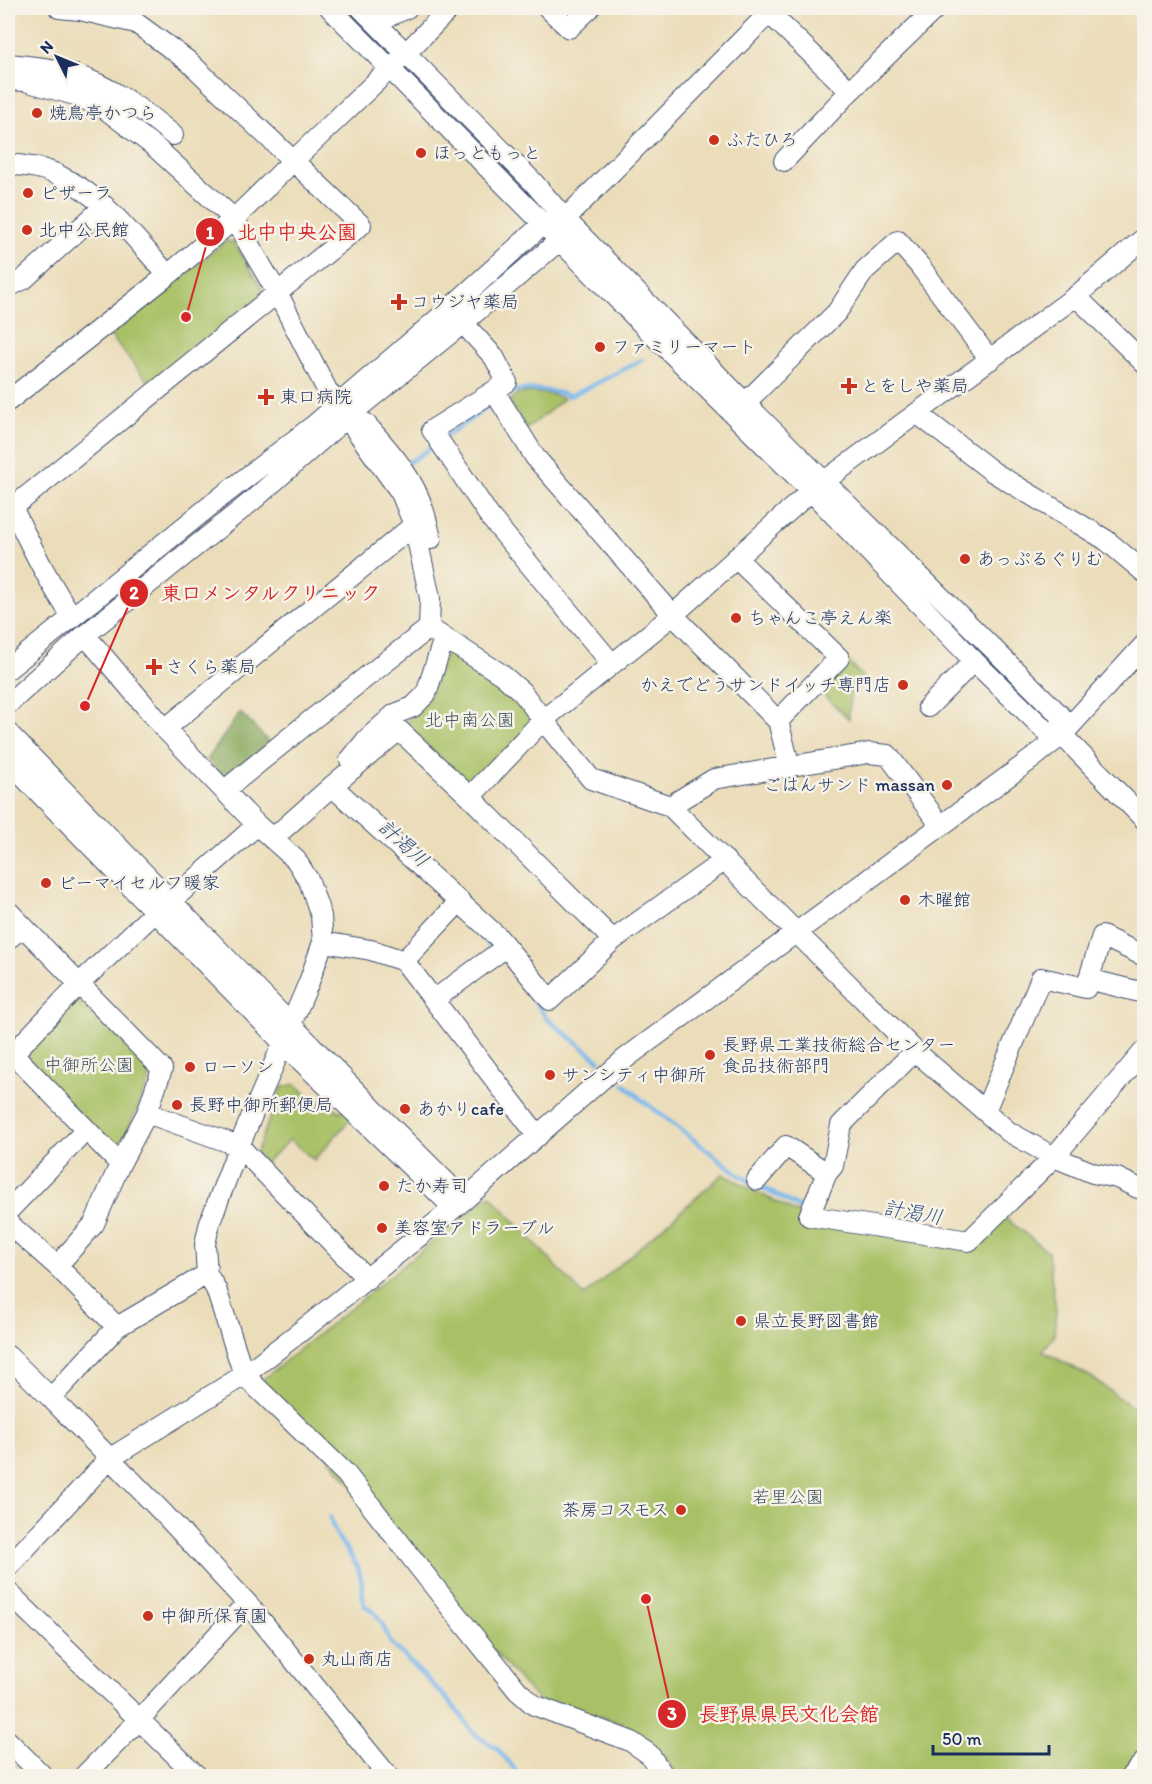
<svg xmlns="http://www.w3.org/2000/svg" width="1152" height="1784" font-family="Itim,'Klee One',sans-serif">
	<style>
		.green { fill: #a9c166; stroke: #627862; stroke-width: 1.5 }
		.forest { fill: #86a75b; stroke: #506b5c; stroke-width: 1.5 }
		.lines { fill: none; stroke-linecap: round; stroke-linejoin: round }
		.stream { stroke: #79b8ec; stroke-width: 4.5 }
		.minor-casing { stroke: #3a496c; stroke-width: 22 }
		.minor { stroke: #fff; stroke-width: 20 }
		.poi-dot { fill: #c8321e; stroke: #f7f3e8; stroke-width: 2 }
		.labels { text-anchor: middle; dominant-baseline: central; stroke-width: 5; stroke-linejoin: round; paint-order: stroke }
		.poi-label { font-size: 18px; fill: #1b2f5e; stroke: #f7f3e8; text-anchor: start }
		.park-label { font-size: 18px; fill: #3e5460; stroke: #f7f3e8 }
		.water-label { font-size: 20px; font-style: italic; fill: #325182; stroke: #f7f3e8 }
		.leader { fill: none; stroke: #d62828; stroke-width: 2 }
		.callout-dot { fill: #d62828; stroke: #f7f3e8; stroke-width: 2 }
		.mark-label { font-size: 18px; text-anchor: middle; font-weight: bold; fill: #fff }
		.callout-label { font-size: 20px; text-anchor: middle; font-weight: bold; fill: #d62828; stroke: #f7f3e8; stroke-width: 5; stroke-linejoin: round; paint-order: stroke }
	</style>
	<rect width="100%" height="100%" fill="#f7f3e8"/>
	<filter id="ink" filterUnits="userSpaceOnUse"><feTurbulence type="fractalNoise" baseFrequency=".0167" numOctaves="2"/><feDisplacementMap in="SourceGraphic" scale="12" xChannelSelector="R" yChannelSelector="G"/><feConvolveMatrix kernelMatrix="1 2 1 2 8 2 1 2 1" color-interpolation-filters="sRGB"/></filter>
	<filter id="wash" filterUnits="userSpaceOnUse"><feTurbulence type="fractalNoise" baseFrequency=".008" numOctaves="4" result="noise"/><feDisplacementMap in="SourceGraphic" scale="24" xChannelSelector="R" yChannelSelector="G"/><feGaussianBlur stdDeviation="1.35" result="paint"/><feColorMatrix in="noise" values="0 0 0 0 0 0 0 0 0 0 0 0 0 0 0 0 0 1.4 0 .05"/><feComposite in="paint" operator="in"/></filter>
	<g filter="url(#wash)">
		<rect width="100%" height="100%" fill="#ebddb9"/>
		<path class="green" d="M226,241L234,242L263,290L261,299L153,388L110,335Z
			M531,392L551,394L564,399L527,429L509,401L517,394Z
			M447,649L509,688L525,704L532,725L473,785L466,786L404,725L429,696Z
			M846,659L867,682L850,692L849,719L817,689Z
			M83,1001L149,1068L150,1079L120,1148L113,1149L27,1059L26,1049L75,1002Z
			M296,1084L318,1105L324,1100L340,1112L343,1109L366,1102L314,1160L290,1140L265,1163L256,1153L282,1087Z
			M723,1174L801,1215L968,1251L1003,1216L1048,1252L1056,1310L1054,1336L1043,1351L1091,1377L1144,1416V1749L1118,1776H682L641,1737L620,1722L541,1702L523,1685L262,1380L490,1195L584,1296Z"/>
		<path class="forest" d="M240,712L270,743L225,778L207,760Z"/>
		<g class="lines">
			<path class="stream" d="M512,391C532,388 550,389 569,396L585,389L642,360
				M445,437L491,405
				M408,463L432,447
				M473,927L491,947
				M528,990L546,1018L599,1060
				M624,1084L642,1100L741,1176L800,1208
				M330,1517C335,1538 345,1545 355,1563C363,1575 362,1591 364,1605L375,1613L382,1623L390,1642L445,1697L460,1714L474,1734L496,1748L509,1762L519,1776"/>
		</g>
	</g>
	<g filter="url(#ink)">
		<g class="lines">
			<g class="minor-casing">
				<path id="minor" d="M330,8L651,333L811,491L974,661L1047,732L1062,735L1144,819
					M361,8L533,182L565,219L745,403L1061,716L1062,735
					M548,8L569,28L590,8
					M764,8L850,91
					M389,16L407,8
					M8,64C29,66 52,68 73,74C111,86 143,110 173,135
					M8,80L25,81L75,95L104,108L155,147L234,219L278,294L327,390L401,493L414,525L430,598L429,628L310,721L225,790
					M784,161L850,91L936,8
					M8,164C25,166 42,167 58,175C104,196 135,239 168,275
					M8,287L24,279L105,206
					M1076,296L1144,363
					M463,323L494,357L507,382L494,391L432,430L490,517L612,664
					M494,391L535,457L673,615L778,721L790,767
					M8,401L168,275L234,219L293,161L406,53L450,8
					M745,403L837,312L865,270L898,241L919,265L990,360
					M918,414L993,472L1106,540L1144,572
					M365,423C388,449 414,477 424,512C427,521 429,530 431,539
					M8,499C28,539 46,579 72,616
					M12,508L361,225L188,61L136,23L80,10L59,8
					M736,558L839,658L778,721
					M429,628L501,674L522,692L543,720L673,615L811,491L1076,296L1144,238
					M85,635L165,729L257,825L296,860L309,881L321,916L323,942L309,982L239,1146L210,1222L205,1244L207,1274L216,1289L244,1375L346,1474L451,1608L518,1691L534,1705L630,1741L649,1754L664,1776
					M8,669L221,497L313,426L447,311L544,223L557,221
					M8,704L85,635L252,501L346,418L463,323L560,240L565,219L774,8
					M928,707L974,661
					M165,729L414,525
					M8,733L372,1108L464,1200
					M350,760L367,739L395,714L413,707L426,694L441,647
					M8,761L295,1055L454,1208
					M332,786L498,937L550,1000L613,940
					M470,797L543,720L591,779L670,806
					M941,826L888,755L869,753L714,779L670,806L915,1051L1009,1132L1054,1157L1093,1173L1117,1178L1138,1188L1144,1189
					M272,839L332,786L399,730L470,797L613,940L725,860
					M8,911L162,1069L147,1113L120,1164L94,1224L57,1266
					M8,939L23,927
					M323,942L371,950L404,961L538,1136
					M404,961L460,901
					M1088,979L1144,993
					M434,1000L506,947
					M13,1054L120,1164
					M8,1059L79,984L169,899L179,894L257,825
					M985,1111L1041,978L1086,988L1102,936L1144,956
					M147,1113L239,1146L367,1279
					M827,1173L809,1216L969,1241L1054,1157L1144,1051
					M757,1180L786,1146L827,1173L833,1166L841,1125L915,1051
					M8,1211L86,1130
					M8,1223L57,1266L117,1327
					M8,1356L51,1398L165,1515L247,1603L388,1776
					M51,1398L117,1327L207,1274
					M8,1567L109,1459L244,1375L314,1321L464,1200L626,1058L1033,758L1062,735L1144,645
					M8,1592L197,1776
					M8,1741L43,1776
					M84,1776L139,1720L247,1603
					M1131,1776L1144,1762"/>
			</g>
			<use href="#minor" class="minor"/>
		</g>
	</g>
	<g class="poi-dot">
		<circle cx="37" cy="113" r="6"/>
		<circle cx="714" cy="140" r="6"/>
		<circle cx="421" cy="153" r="6"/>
		<circle cx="28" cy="193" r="6"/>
		<circle cx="27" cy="230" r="6"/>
		<path d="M396 293h6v6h6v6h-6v6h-6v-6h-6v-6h6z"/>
		<circle cx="600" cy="347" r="6"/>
		<path d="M846 377h6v6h6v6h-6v6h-6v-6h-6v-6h6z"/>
		<path d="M263 388h6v6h6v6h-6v6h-6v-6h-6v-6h6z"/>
		<circle cx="965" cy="559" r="6"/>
		<circle cx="736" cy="618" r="6"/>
		<path d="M151 658h6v6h6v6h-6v6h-6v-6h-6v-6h6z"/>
		<circle cx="903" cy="685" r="6"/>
		<circle cx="947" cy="785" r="6"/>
		<circle cx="46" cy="883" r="6"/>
		<circle cx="905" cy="900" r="6"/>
		<circle cx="710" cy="1055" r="6"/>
		<circle cx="190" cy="1067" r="6"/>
		<circle cx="550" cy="1075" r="6"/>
		<circle cx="177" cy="1105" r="6"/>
		<circle cx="405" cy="1109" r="6"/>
		<circle cx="384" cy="1186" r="6"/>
		<circle cx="382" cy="1228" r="6"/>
		<circle cx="741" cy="1321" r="6"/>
		<circle cx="681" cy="1510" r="6"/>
		<circle cx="148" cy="1616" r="6"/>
		<circle cx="309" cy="1659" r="6"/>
	</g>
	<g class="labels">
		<g class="poi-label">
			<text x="49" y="113">焼鳥亭かつら</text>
			<text x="726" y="140">ふたひろ</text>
			<text x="433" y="153">ほっともっと</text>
			<text x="40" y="193">ピザーラ</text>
			<text x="39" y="230">北中公民館</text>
			<text x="411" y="302">コウジヤ薬局</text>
			<text x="612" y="347">ファミリーマート</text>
			<text x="861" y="386">とをしや薬局</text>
			<text x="280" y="397">東口病院</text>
			<text x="977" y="559">あっぷるぐりむ</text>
			<text x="748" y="618">ちゃんこ亭えん楽</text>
			<text x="166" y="667">さくら薬局</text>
			<text x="891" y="685" text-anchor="end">かえでどうサンドイッチ専門店</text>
			<text x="935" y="785" text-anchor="end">ごはんサンド massan</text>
			<text x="58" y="883">ビーマイセルフ暖家</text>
			<text x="917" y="900">木曜館</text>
			<text x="722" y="1045">長野県工業技術総合センター<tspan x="722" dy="21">食品技術部門</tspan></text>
			<text x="202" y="1067">ローソン</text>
			<text x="562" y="1075">サンシティ中御所</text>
			<text x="189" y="1105">長野中御所郵便局</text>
			<text x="417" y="1109">あかりcafe</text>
			<text x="396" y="1186">たか寿司</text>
			<text x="394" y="1228">美容室アドラーブル</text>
			<text x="753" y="1321">県立長野図書館</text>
			<text x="669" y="1510" text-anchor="end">茶房コスモス</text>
			<text x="160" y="1616">中御所保育園</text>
			<text x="321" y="1659">丸山商店</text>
		</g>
		<g class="park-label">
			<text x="470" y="720">北中南公園</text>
			<text x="89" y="1065">中御所公園</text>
			<text x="788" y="1497">若里公園</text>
		</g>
		<g class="water-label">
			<text transform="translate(404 843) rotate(42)">計渇川</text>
			<text transform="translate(913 1212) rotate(10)">計渇川</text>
		</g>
	</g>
	<path class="leader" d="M186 317L210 232M85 706L134 593M646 1599L672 1714"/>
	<g class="callout-dot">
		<circle cx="186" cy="317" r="6"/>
		<circle cx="85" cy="706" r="6"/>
		<circle cx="646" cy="1599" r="6"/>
		<circle cx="210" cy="232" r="15"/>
		<circle cx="134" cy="593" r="15"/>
		<circle cx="672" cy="1714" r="15"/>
	</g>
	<g class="mark-label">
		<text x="210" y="239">1</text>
		<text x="134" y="599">2</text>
		<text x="672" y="1720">3</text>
	</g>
	<g class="callout-label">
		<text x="297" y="239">北中中央公園</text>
		<text x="271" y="600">東口メンタルクリニック</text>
		<text x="789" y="1721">長野県県民文化会館</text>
	</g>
	<rect width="1152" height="1784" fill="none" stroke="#f7f3e8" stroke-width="30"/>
	<g transform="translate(57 57) rotate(313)" stroke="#f7f3e8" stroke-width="4.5" paint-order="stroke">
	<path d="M0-4.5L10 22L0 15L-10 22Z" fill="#1b2f5e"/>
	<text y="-9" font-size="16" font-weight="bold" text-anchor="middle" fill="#1b2f5e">N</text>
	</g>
	<path d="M933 1745v9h116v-9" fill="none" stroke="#1b2f5e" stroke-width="3"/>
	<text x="942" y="1745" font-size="18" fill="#1b2f5e" stroke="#f7f3e8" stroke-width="4.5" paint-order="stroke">50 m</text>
</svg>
